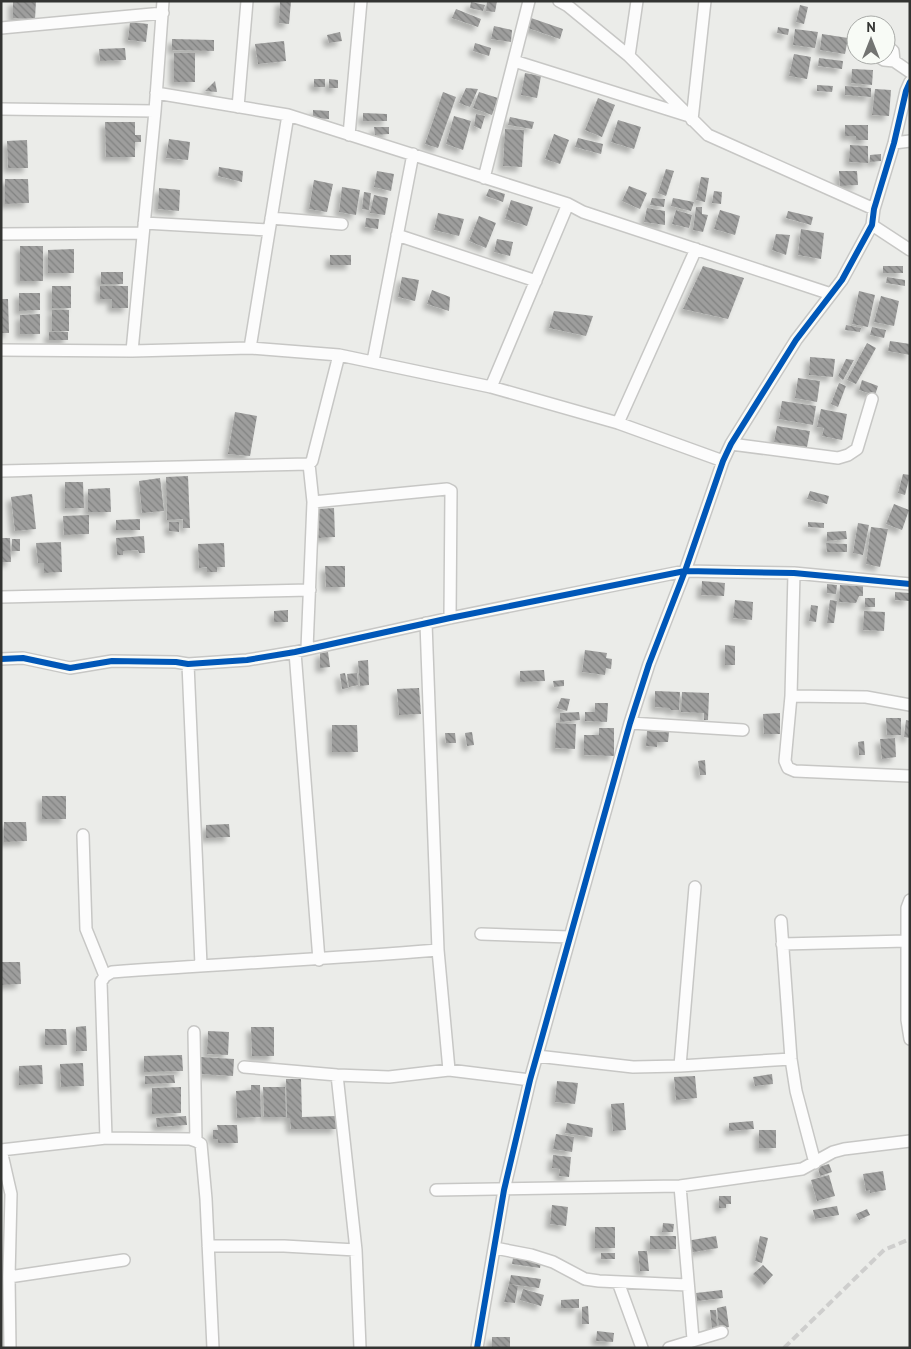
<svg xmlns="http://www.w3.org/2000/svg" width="911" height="1349" font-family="'PT Sans',sans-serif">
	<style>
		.building { fill: url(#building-back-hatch); filter: url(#shadow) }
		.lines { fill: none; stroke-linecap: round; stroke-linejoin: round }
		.minor-casing { stroke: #c7c7c5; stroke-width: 14 }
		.minor { stroke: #fcfcfc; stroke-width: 11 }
		.rail { stroke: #cececd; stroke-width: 4; stroke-dasharray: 8 4; stroke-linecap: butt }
		.cycleway-casing { stroke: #f8fbf6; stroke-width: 9 }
		.cycleway { stroke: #0057b8; stroke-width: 6 }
	</style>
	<defs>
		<pattern id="building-back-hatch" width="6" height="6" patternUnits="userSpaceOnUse" patternTransform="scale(1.25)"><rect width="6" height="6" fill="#9e9e9d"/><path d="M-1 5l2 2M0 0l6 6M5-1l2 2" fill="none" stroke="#818281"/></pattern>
		<filter id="shadow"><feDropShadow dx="-4.5" dy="4.5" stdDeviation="2.5" flood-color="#0004"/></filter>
	</defs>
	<rect width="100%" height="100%" fill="#ebece9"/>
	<path class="building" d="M13,1H36L35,19L13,18Z
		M280,1H291L289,24L279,23Z
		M487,1H497L495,12L486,11Z
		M471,2L485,5L483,11L470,8Z
		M800,5L808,7L804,24L796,22Z
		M456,9L481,19L478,27L452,18Z
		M531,18L563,29L560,39L528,28Z
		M130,22L148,24L146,42L128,40Z
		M494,26L512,30L511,42L491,39Z
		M778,27L789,29L788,35L777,33Z
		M795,29L818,32L815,48L793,45Z
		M340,32L342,41L329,43L327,35Z
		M822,34L848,38L845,54L820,50Z
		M172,39L214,40V51L172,50Z
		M284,41L286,61L258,64L255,44Z
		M475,43L491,48L489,56L473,51Z
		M125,48L126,60L100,61L99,49Z
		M174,53H195V82H174Z
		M794,54L811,57L807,79L789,76Z
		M819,58L843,61L842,69L818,66Z
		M852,69L873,70L872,85L851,83Z
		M525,73L541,76L537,98L521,95Z
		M314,79H325V87H314Z
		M329,79L338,80V88H329Z
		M215,81L217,92L205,91Z
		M817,85L833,86L832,92L817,91Z
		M845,86L871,88V97L845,95Z
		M466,88L478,89L470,107L459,103Z
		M875,89L891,90L889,116L872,115Z
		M443,92L456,97L438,148L425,144Z
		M479,92L498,98L492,115L473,108Z
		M598,98L615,105L602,137L585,130Z
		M313,110L329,111V119L313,118Z
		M363,113L387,114V121H363Z
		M476,114L485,116L481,129L474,126Z
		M454,116L471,121L463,150L446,144Z
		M510,117L534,122L532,129L508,125Z
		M618,120L641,127L634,149L611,142Z
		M105,122H135V135H141V142H135V157H106Z
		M845,125H868V140H856V136H845Z
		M374,127H389V134L375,135Z
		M505,129L524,130L522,167L503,166Z
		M554,134L569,140L560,164L545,159Z
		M578,138L603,144L601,154L575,147Z
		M169,139L190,142L188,160L166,158Z
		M27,140L28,168H8L7,141Z
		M850,145L868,146V163L849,162Z
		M881,154V161L870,162V155Z
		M219,167L243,171L242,182L218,176Z
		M666,169L674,171L666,196L658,193Z
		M377,171L394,174L391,191L374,187Z
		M839,171H857L858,185L840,186Z
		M701,177L709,178L705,202L696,200Z
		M5,179H28L29,203L5,204Z
		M314,180L333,184L327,212L309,209Z
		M629,186L647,193L640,209L622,201Z
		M342,187L360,190L356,215L339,212Z
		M159,188L180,190L179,211L158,209Z
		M489,189L505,194L503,202L486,196Z
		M714,191L722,192L721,204L712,203Z
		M364,192L371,193L369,210L362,209Z
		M374,195L388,198L385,215L370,213Z
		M652,198L665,199L664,207L650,205Z
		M673,198L694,202L691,211L671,206Z
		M511,200L533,207L527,226L505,219Z
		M696,207H702V214L708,215L703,232L693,230Z
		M647,208L665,211V225L644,222Z
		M676,210L692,215L689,228L672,224Z
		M720,210L740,216L735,235L714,229Z
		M788,211L813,217L811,225L786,218Z
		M438,213L464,219L459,236L434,230Z
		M479,216L496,223L486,248L469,241Z
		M366,218L379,219L378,229L365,227Z
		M801,229L824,233L821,259L798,255Z
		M776,234L790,235L786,255L772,250Z
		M497,239L513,242L510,256L494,252Z
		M20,246H43V281H20Z
		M74,249V273H48V250Z
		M330,255H351V265H330Z
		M703,266L744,278L728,319L683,309Z
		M883,266H903V273H883Z
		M101,272H123V284H101Z
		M402,277L419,280L415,301L398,297Z
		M887,277L905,280V286L886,283Z
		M52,286H71V308H52Z
		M100,286H128V308H112V299H100Z
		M432,290L450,297L449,311L427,304Z
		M859,291L875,295L868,327L852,324Z
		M19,293H40V310L19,311Z
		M881,296L899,301L894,326L874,322Z
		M1,299H8L9,333H1Z
		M52,310H69V331H52Z
		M554,311L593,316L586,336L549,328Z
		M40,314V334H20V315Z
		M846,325L861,328L860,332L845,330Z
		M872,327L886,330L884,338L870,335Z
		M49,332H68V340H49Z
		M890,341L910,344V355L888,351Z
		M867,343L876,348L856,384L847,380Z
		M810,357L835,359L833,377L809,375Z
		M846,359L854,360L843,380L838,376Z
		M798,378L820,381L817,402L795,398Z
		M862,380L878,386L875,395L859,390Z
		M839,383L846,386L838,407L831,404Z
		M782,401L816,406L813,425L779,419Z
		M821,409L847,414L842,440L822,436L824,428L817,427Z
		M235,412L257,416L250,456L228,454Z
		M777,426L810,431L807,447L774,442Z
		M903,474L910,475L905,495L898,493Z
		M188,476L190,528H183V519L167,520L166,477Z
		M160,478L164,511L142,513L139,481Z
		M65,482H83L84,508H65Z
		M110,488L111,512H88V489Z
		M810,491L829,496L827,504L807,499Z
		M32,494L36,529L15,531L11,497Z
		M894,504L909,510L902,530L886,524Z
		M334,508L335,537L318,538L317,509Z
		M89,515V534L64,535L63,516Z
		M140,519V530H116V520Z
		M169,522H179V532L169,531Z
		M808,522L824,523V528L808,527Z
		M858,523L869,525L863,555L853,553Z
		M871,527L888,529L880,567L866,564Z
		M846,531L847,539L827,541V532Z
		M144,536L145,553H139L138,550L123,551V555H117L116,538Z
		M1,538H10L11,562H1Z
		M12,539H20V551H12Z
		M61,542L62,572L44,573V563H38L36,543Z
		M224,543L225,567H217V572H207V567L199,568L198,544Z
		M826,543L847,544V552H827Z
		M325,566H345V587H326Z
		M702,581L725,583L724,596L701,595Z
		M827,584L837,585L836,594L827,593Z
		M840,585L863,586V596H859L856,603L839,602Z
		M895,592L909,593V601L895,600Z
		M865,598H875V607H865Z
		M735,600L753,602L752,620L733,618Z
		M830,600L837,601L834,623H827Z
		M811,605L818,606L816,622L809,621Z
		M288,610V622H274V611Z
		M864,611L885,612L884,631L863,630Z
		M725,645L735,646V665H725Z
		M585,650L607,653L606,658L612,659L611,669L606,668L605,675L582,672Z
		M328,652L330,667L320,668V653Z
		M368,660L369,685L360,686L358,661Z
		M544,670L545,681L520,682V671Z
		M345,673L348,688L342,689L340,674Z
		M357,673L358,685L349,687L347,674Z
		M564,680V686L554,687L553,681Z
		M419,688L421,714L399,715L397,689Z
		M655,691L680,692L679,710H671L669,708L655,707Z
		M682,692L709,693L708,720H704V713L681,712Z
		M561,698L570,699L567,711L557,708Z
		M595,703H608L607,722L585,721V712H595Z
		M579,712L580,720L560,722V713Z
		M780,713V734H764L763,714Z
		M886,718H901V735H887Z
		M906,720L910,721V738L904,737Z
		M556,723L576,724L575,749L555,748Z
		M332,725H357L358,752H332Z
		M599,728H614V756L584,755V735H599Z
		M647,731L669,732L668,742H657V747L646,746Z
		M472,732L474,745L467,746L465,733Z
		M445,733H455L456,743H446Z
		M895,738L896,757L882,759L880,739Z
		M864,741L865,755H859L858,742Z
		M705,760L706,775H700L698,761Z
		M42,796H66V819H42Z
		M4,822H26L27,841L4,842Z
		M229,824L230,837L206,838V825Z
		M1,962H20L21,984L1,985Z
		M86,1026L87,1051H76V1027Z
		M251,1027H274V1056H252Z
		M45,1029H66L67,1045H45Z
		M208,1031L229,1032L228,1055L207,1054Z
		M182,1055L183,1071L144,1072V1056Z
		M201,1057L234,1059L233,1076L200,1074Z
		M83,1063L84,1086L61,1087L60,1064Z
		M42,1065L43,1084L19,1085V1066Z
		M772,1074L773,1084L755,1086L753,1077Z
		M174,1075L175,1083L145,1084V1076Z
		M695,1076L697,1098L676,1100L674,1077Z
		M286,1079H301L302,1117L337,1116V1129H291L290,1118H287Z
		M557,1081L578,1083L575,1104L555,1102Z
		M251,1085H260L261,1117L237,1118L236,1091L251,1090Z
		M181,1087V1113L152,1114V1088Z
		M263,1087H285L286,1117H264Z
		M624,1103L626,1130L613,1131L611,1104Z
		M186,1116L187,1125L157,1127L156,1118Z
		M753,1121L754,1129L729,1131V1123Z
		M567,1123L593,1128L592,1137L565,1133Z
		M217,1125H237L238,1143H218V1139H213V1130H218Z
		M759,1130H776V1148H759Z
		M556,1134L574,1137L572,1152L553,1149Z
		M553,1155L571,1157L569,1177L559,1176L560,1169L552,1168Z
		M829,1164L832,1172L820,1176L818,1167Z
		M883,1171L886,1190L870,1193V1190L866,1191L863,1174Z
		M829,1175L835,1196L817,1201L811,1180Z
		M719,1196H731V1204H726V1208H719Z
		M552,1205L568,1207L566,1226L550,1224Z
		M837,1206L839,1215L815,1219L813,1210Z
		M867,1209L870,1215L859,1220L856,1214Z
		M663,1223L674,1224L673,1232H662Z
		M595,1227H615V1248H595Z
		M650,1236H676V1249H650Z
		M716,1236L718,1248L688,1253L686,1241Z
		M760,1236L768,1238L762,1263L755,1261Z
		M638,1251H647L649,1271H640Z
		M601,1253H615V1259H601Z
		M513,1258L541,1262L540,1268L512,1264Z
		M763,1265L773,1275L764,1285L753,1274Z
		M511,1275L541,1279L539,1288L509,1284Z
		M509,1284L518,1286L515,1303L504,1302Z
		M523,1289L544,1295L541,1306L520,1300Z
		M722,1290L723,1298L697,1301L696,1293Z
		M579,1299V1308H561V1300Z
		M588,1306L589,1324H582V1307Z
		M726,1306L729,1327L719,1329L717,1308Z
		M710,1310H716L717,1328L712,1329Z
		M597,1331L614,1333L613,1342L596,1341Z
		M492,1337H510V1348H492Z"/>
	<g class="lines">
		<g class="minor-casing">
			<path id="minor" d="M559,1L568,6L629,56L708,135L874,209
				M1,28L163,13
				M886,45L893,51L894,61
				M876,55L884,60L894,61L910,72
				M629,56L637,1
				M514,61L686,115
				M156,93L288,115L568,204L583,212L831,294
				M238,107L247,1
				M1,109L155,111
				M692,120L705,1
				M349,135L361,1
				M894,143L910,141
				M484,178L529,1
				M271,218L342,224
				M144,223L269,230
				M872,225L910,250
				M1,234L143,233
				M397,235L536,281
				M250,348L288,115
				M1,350L132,351L250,348L339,355L491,387L618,423L723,461
				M132,351L155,111L163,1
				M373,361L413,154
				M491,387L568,204
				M618,423L696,249
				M731,444L838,458L848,455L857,449L872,399
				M309,464L313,502L447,489L451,491L450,618
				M1,471L309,464L312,461L339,355
				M794,573L791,696L785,761L788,768L795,771L910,776
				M1,597L310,590
				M426,623L438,950L449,1070
				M307,649L313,502
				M295,652L319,960
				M1,659L23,658L70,668L112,661L176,662L188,664L247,660L295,652L450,618L685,571L794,573L910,584
				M188,664L201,965
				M791,696L866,697L910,705
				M630,723L743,730
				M83,835L86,929L105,976
				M910,900L907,908V1020L910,1039
				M781,921L791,1059L796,1091L815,1163
				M481,934L570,937
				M782,944L907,941
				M194,1032L196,1141
				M537,1056L633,1067L680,1066L791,1059
				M680,1066L695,887
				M244,1067L337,1075L389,1077L449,1070L530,1080
				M337,1075L356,1250L360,1348
				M106,1138L101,982L105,976L112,972C221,964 329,959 438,950
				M680,1186L693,1339
				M436,1190L680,1186L802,1169L833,1152L844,1149L910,1141
				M208,1246H284L356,1250
				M495,1248L531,1255L553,1262L585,1279L599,1281L688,1285
				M9,1277L124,1260
				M618,1282L642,1348
				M10,1348L9,1277L11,1194L1,1150L106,1138L190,1139L196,1141L201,1144L206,1199L213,1348
				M477,1348L504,1190L530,1080L630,723L649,664L685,571L723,461L731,444L796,340L842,280L872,225L874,209L894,143L906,91L910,82
				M669,1348L722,1332"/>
		</g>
		<use href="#minor" class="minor"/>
		<path class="rail" d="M784,1348L884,1250L910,1239"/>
		<g class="cycleway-casing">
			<path id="cycleway" d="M1,659L23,658L70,668L112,661L176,662L188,664L247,660L295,652L450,618L685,571L794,573L910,584
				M477,1348L504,1190L530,1080L630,723L649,664L685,571L723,461L731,444L796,340L842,280L872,225L874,209L894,143L906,91L910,82"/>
		</g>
		<use href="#cycleway" class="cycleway"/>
	</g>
	<rect width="911" height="1349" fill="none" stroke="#333432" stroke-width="5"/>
	<g transform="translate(871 40)"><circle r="24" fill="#f8fbf6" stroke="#a9aba8"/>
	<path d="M0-4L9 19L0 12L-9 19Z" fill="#737472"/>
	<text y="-8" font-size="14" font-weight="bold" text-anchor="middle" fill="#333432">N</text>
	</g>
</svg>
